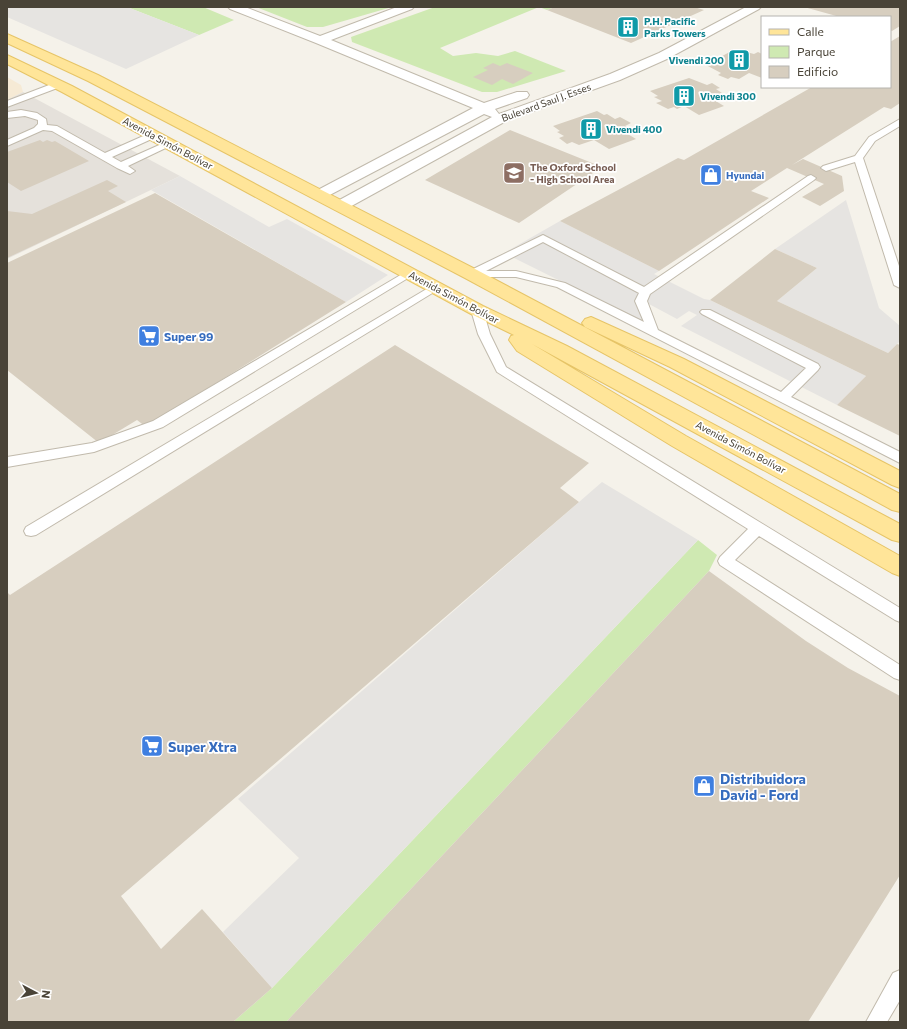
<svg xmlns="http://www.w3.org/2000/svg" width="907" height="1029" font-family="Commissioner,sans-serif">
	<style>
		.commercial { fill: #f6ead5 }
		.industrial { fill: #e5e1db }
		.green { fill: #cfe9b2 }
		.parking { fill: #e6e4e1 }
		.building { fill: #d7cebf }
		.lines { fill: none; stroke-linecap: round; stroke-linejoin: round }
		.lane-casing { stroke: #c1baac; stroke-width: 2 }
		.street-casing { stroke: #c1baac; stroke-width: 2 }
		.primary-casing { stroke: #e6c467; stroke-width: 2 }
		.lane { fill: #fff; fill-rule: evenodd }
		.street { fill: #fff; fill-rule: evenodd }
		.primary { fill: #ffe599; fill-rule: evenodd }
		.labels { text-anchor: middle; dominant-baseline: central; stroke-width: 3.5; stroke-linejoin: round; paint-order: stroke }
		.far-culture-label { font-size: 10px; font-weight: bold; fill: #0d838f; stroke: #fff; text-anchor: start }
		.far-street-label { font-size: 10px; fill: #494337; stroke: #fff }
		.far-education-label { font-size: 10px; font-weight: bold; fill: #785e54; stroke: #fff; text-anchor: start }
		.far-shop-label { font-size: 10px; font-weight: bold; fill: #366cbe; stroke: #fff; text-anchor: start }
		.shop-label { font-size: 12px; font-weight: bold; fill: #366cbe; stroke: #fff; text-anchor: start }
		.near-shop-label { font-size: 14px; font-weight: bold; fill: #366cbe; stroke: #fff; text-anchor: start }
	</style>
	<rect width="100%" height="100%" fill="#f5f2ea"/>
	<path class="commercial" d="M7,77L21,85L23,92L7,100Z"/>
	<path class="industrial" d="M23,92L180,176L7,259V100Z"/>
	<path class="green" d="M127,7H203L234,20L199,35Z
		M256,7H392L323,27H307Z
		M435,7H555L547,10L539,7L440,48L453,56L476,53L498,56L515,51L566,71L497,92H482L352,42L351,37Z
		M698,540L717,555L709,571L286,1022H233L272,988Z"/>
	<path class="parking" d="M7,7H127L199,35L126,69L7,17Z
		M180,176L269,227L287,219L388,275L346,302L151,190Z
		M846,200L879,308L900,326V341L888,353L777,301L817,268L775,249Z
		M560,221L659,271L654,274L704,299L710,300L866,376L837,405L681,326L697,315L689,311L677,319L649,304L659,330L504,253Z
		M602,482L698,540L272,988L223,932L299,858L238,799Z"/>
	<path class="building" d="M555,7H694L704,10L631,43L547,10Z
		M804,7H900V26L892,31L890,30V17H840Z
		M900,36V103L891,109L884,107L792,165L803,159L842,176L844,191L820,206L802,197L824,184L787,168L751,191L769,198L659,271L560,221L678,158L684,160L812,87H890V42Z
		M735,49L754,54L758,52L762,54V78L749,73L739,79L731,77L728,79L718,75L721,73L706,65Z
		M493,63L500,66L507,63L533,73L513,84L502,79L492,85L473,77L488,70L483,68Z
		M689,78L707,85L712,83L720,88L716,89L722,93L709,97L724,106L699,115L684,106L677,109L674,107L668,109L656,103L662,101L654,97L658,96L650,91Z
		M597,111L604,115L607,114L615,119L620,117L631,123L625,126L628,127L621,130L636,139L609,149L594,140L579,145L572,142L567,144L559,138L564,136L557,132L560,131L553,126Z
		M510,130L602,167L519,223L425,180Z
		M40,140L43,142L47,140L52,142L55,141L89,161L21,191L7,182V152Z
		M107,180L118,186L108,191L126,202L7,258V211L32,214Z
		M155,193L346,302L146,427L137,420L99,443L7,370V263Z
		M775,249L817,268L777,301L888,353L897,344L900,345V436L837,405L866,376L710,300Z
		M395,345L589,463L560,488L579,502L121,896L161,949L202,909L272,988L233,1022H7V592L10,595Z
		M709,571L806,641L848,668L900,696V875L808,1022H286Z"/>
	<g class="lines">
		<g class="lane-casing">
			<path id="lane" d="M57,82L61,85L60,87L7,107V101Z
				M21,110L37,113L46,119L47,125L57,126L105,153L150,133H156L158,135L156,137L112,157L121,162L166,142H172L174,144L128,166L135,171L130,174L117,168L52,131L43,130L7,146V140L34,128L38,124V120L25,116L7,118V112Z
				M900,119V126L875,141L863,158L900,269V288L894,285L855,162L826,171L821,168L823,166L855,156L869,137Z
				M811,175L816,178L814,180L650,294L647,301L658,330L781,392L806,368L702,314L700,312L702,310H710L818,364L820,367L818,370L791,397L900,452V463L557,287L516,277H471L466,274L467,272L543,235L644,287L808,176ZM543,242L639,293L635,301L644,322L565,283L516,271H486Z
				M409,270L414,273L413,275L163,427L94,452L7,467V457L92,443L153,421Z
				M435,284L439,285L441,287L439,289L36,535L31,536L26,535L24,531L26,527Z
				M477,307L481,308L483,310L490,334L506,367L900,608V622L895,620L759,536L735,560L900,665V680L894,678L720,565L718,561L720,557L748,529L497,372L478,334L471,310L473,308Z
				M900,970V1000L887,1022H866L893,973Z"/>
		</g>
		<g class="street-casing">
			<path id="street" d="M228,7H245L320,36L397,7H414L412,9L331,40L484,103L517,92H527L529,95L527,98L495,109L499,114L610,74L659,53L746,7H761L759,9L667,59L620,80L506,121L346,209L340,211L334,209L332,206L334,203L492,117L484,114L324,198L319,200L314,198L311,195L314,192L473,108L316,43L230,9Z"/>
		</g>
		<g class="primary-casing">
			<path id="primary" d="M7,34L98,75L477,270L900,494V512L892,510L465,278L88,81L7,43Z
				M7,55L72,86L483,306L567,346L900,524V542L892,540L532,344L686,436L900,556V576L892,573L672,446L517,351L509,340L511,336L514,335L471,314L62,92L7,64Z
				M591,317L684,359L900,471V488L892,485L670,367L585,327L582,323L585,319Z"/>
		</g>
		<use href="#lane" class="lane"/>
		<use href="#street" class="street"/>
		<use href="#primary" class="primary"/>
	</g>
	<defs>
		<g id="building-square" transform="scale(1.15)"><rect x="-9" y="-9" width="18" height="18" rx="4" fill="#0f9aa8" stroke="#fff"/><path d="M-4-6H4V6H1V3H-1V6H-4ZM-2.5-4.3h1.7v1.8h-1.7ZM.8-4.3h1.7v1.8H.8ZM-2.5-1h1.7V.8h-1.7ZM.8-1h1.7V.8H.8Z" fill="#fff"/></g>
		<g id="school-square" transform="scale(1.15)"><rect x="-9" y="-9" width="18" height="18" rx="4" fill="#8d6e63" stroke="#fff"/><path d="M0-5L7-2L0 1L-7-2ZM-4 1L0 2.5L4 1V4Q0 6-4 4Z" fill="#fff"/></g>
		<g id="shop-square" transform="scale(1.15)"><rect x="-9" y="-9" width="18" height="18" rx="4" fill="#3f7fe0" stroke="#fff"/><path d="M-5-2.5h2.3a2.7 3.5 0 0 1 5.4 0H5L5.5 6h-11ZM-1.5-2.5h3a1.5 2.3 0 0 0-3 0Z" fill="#fff"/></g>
		<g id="supermarket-square" transform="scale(1.15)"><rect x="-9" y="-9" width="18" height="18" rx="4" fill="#3f7fe0" stroke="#fff"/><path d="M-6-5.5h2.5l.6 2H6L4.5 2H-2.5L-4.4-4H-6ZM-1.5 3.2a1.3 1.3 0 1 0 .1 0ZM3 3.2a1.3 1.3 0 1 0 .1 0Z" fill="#fff"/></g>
	</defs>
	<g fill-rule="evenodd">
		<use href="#building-square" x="628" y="27"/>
		<use href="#building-square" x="739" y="60"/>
		<use href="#building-square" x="684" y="96"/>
		<use href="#building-square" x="591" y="129"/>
		<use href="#school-square" x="514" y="173"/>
		<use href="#shop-square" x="711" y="175"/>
		<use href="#supermarket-square" x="149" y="336"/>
		<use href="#supermarket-square" x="152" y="746"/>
		<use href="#shop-square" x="704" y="786"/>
	</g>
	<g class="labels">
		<g class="far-culture-label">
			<text x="644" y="21">P.H. Pacific<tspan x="644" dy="12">Parks Towers</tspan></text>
			<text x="724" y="60" text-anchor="end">Vivendi 200</text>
			<text x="700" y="96">Vivendi 300</text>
			<text x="606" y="129">Vivendi 400</text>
		</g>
		<g class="far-street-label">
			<text transform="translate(546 102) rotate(-20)">Bulevard Saul J. Esses</text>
			<text transform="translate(168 143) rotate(28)">Avenida Simón Bolívar</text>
			<text transform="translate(454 297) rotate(28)">Avenida Simón Bolívar</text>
			<text transform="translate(741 447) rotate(28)">Avenida Simón Bolívar</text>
		</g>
		<g class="far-education-label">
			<text x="530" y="167">The Oxford School<tspan x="530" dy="12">- High School Area</tspan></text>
		</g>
		<g class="far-shop-label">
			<text x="726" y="175">Hyundai</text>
		</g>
		<g class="shop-label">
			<text x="164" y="336">Super 99</text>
		</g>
		<g class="near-shop-label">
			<text x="168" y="746">Super Xtra</text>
			<text x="720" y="778">Distribuidora<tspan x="720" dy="16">David - Ford</tspan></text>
		</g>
	</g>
	<rect width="907" height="1029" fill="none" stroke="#494337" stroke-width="16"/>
	<rect x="761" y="16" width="130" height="72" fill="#ffffff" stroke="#b6b4af"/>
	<rect x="769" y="29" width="20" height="6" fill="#ffe599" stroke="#b6b4af"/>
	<text x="797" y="36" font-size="12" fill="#494337">Calle</text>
	<rect x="769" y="46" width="20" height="12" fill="#cfe9b2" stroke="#b6b4af"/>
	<text x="797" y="56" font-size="12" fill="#494337">Parque</text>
	<rect x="769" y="66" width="20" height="12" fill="#d7cebf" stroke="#b6b4af"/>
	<text x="797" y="76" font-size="12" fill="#494337">Edificio</text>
	<g transform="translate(36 993) rotate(97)" stroke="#ffffff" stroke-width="3" paint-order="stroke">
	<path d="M0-3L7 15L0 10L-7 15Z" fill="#494337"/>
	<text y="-6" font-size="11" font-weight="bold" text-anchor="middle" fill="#494337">N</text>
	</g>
</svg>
